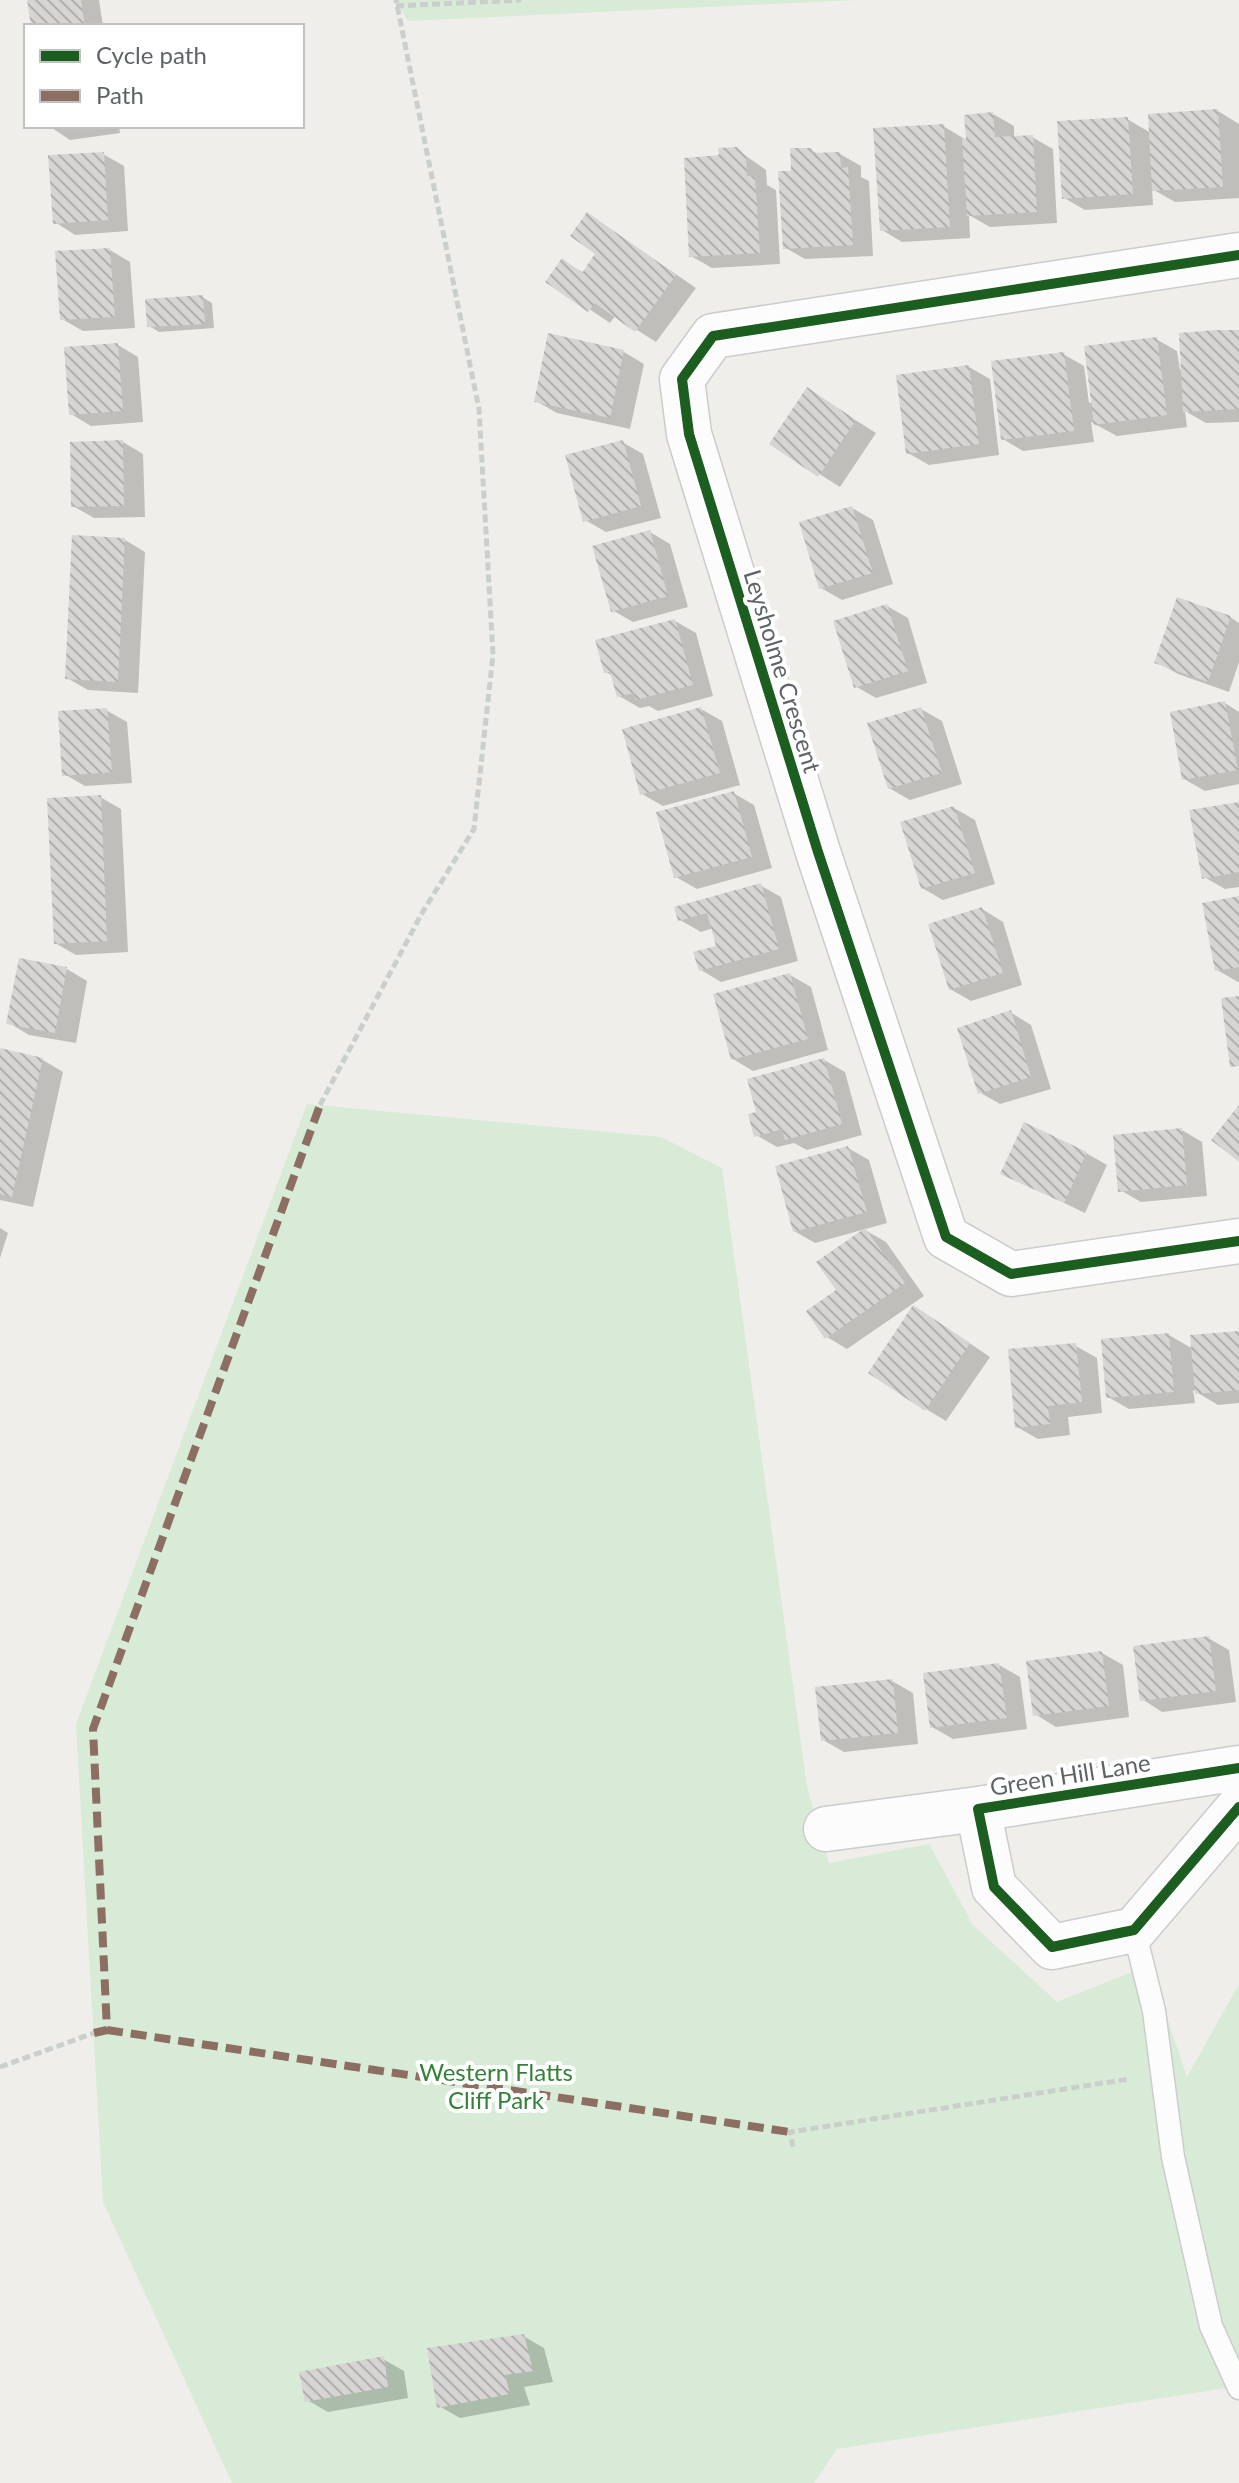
<svg xmlns="http://www.w3.org/2000/svg" width="1239" height="2483" font-family="Lato,sans-serif">
	<style>
		.green { fill: #d8ebd6 }
		.shadow { fill: #0003 }
		.building { fill: url(#building-back-hatch) }
		.lines { fill: none; stroke-linecap: round; stroke-linejoin: round }
		.service-casing { stroke: #cbcccc; stroke-width: 25 }
		.minor-casing { stroke: #cbcccc; stroke-width: 47 }
		.path { stroke: #cacfcc; stroke-width: 5; stroke-dasharray: 8 4; stroke-linecap: butt }
		.service { stroke: #fdfcfc; stroke-width: 22 }
		.minor { stroke: #fdfcfc; stroke-width: 44 }
		.quiet { stroke: #8d6e63; stroke-width: 8; stroke-dasharray: 16 8; stroke-linecap: butt }
		.cycleway-casing { stroke: #fff; stroke-width: 15 }
		.cycleway { stroke: #1b5e20; stroke-width: 10 }
		.labels { text-anchor: middle; dominant-baseline: central; stroke-width: 8; stroke-linejoin: round; paint-order: stroke }
		.street-label { font-size: 24px; fill: #5f6368; stroke: #fff }
		.park-label { font-size: 24px; fill: #348238; stroke: #fff }
	</style>
	<defs>
		<pattern id="building-back-hatch" width="6" height="6" patternUnits="userSpaceOnUse" patternTransform="scale(2)"><rect width="6" height="6" fill="#d6d5d3"/><path d="M-1 5l2 2M0 0l6 6M5-1l2 2" fill="none" stroke="#b1b0af"/></pattern>
	</defs>
	<rect width="100%" height="100%" fill="#efeeea"/>
	<path class="green" d="M395,0H857L408,21Z
		M307,1104L661,1137L722,1168L807,1787L829,1863L929,1844L973,1925L1057,2002L1149,1965L1187,2077L1239,1984V2386L837,2449L814,2483H232L103,2202L76,1724Z"/>
	<path class="shadow" d="M29,0H99L103,26H34Z
		M1218,111L1239,124V198L1175,202L1152,189L1153,205L1085,210L1064,198L1127,119L1151,133Z
		M993,114L1014,126V138L1032,137L1053,149L1057,223L990,227L969,215L970,238L902,242L882,230L943,126L968,141Z
		M49,126H119L120,133L70,140Z
		M736,149L766,170L767,185L776,190L780,264L712,268L691,256L721,157Z
		M811,150L820,155L840,154L861,166V177L869,181L873,256L805,259L784,247L793,173Z
		M103,154L124,166L128,231L75,235L55,222Z
		M588,214L696,288L656,342L615,316L610,323L548,281L563,261L584,273L598,253Z
		M110,250L130,262L135,328L83,331L62,319Z
		M202,297L212,303L214,328L159,332L149,326Z
		M1239,332V422L1206,423L1185,411L1187,427L1117,436L1091,422L1094,442L1023,451L1003,439L1063,354L1084,366L1089,403L1093,402L1156,339L1177,351L1180,370Z
		M550,336L624,352L644,364L630,429L557,413L536,401Z
		M118,345L138,357L143,422L91,426L71,414Z
		M969,367L990,379L999,455L929,465L908,453Z
		M808,390L876,433L840,487L772,444Z
		M123,442L143,454L145,517L94,518L73,506Z
		M622,442L643,454L661,518L606,532L585,520Z
		M852,508L873,520L893,584L842,600L821,588Z
		M650,532L670,544L688,607L633,622L612,610Z
		M125,540L145,552L138,693L88,690L67,678Z
		M887,606L908,618L927,683L876,698L855,686Z
		M1230,617L1239,623V662L1229,692L1178,674L1157,662Z
		M675,621L696,633L713,696L658,711L649,706L640,708L619,696L614,677L606,672Z
		M1225,703L1239,712V784L1205,791L1184,779Z
		M701,709L722,721L740,785L663,806L642,794Z
		M921,709L942,721L962,784L910,800L889,788Z
		M106,710L127,722L132,783L85,786L64,774Z
		M733,793L754,805L772,868L697,889L676,877Z
		M100,797L121,809L128,952L76,955L55,943Z
		M1239,804V887L1225,889L1204,877Z
		M954,808L975,820L995,884L943,900L922,888Z
		M760,885L781,897L798,961L721,982L701,970L719,948L713,928L701,932L680,920Z
		M1239,898V982H1238L1217,970Z
		M982,909L1003,922L1022,985L971,1001L950,989Z
		M20,961L67,969L87,981L76,1043L29,1035L9,1023Z
		M790,975L811,987L828,1050L753,1071L733,1059Z
		M1010,1012L1031,1025L1051,1089L1000,1104L979,1092Z
		M0,1050L43,1060L63,1072L33,1207L0,1200Z
		M824,1060L845,1072L862,1135L807,1150L794,1143L777,1147L756,1135L759,1113Z
		M1182,1130L1202,1142L1207,1196L1141,1202L1120,1190Z
		M848,1148L869,1160L887,1223L815,1243L794,1231Z
		M1086,1153L1107,1165L1085,1213L1002,1173Z
		M0,1228L8,1233L0,1258Z
		M865,1230L886,1242L924,1296L847,1349L827,1337L839,1291Z
		M935,1320L990,1357L946,1421L926,1409Z
		M1239,1332V1403L1218,1405L1193,1390L1195,1403L1129,1409L1108,1397L1169,1335L1193,1349Z
		M1076,1346L1097,1358L1102,1413L1068,1417L1070,1435L1038,1439L1017,1427Z
		M1208,1638L1229,1650L1236,1702L1162,1712L1142,1699Z
		M1102,1653L1123,1665L1129,1717L1056,1727L1035,1714Z
		M999,1665L1020,1677L1027,1729L953,1739L932,1727Z
		M892,1681L913,1693L918,1744L844,1752L823,1740Z
		M523,2336L544,2348L553,2382L524,2387L530,2405L460,2418L439,2406Z
		M383,2359L404,2371L408,2398L328,2412L307,2400Z"/>
	<path class="building" d="M27,0H81L85,26H31Z
		M1218,109L1223,187L1152,191L1148,114Z
		M993,112L995,137L1033,135L1037,212L967,216L962,139H966L964,115Z
		M1128,117L1133,194L1062,199L1057,121Z
		M944,124L950,227L880,231L873,128Z
		M737,147L746,156L747,176H755L760,253L689,257L684,158L719,155L718,148Z
		M790,148H812V153L840,152L841,168L848,167L853,245L783,249L778,171H791Z
		M104,152L108,220L53,224L48,155Z
		M587,212L676,275L635,332L595,303L588,312L545,282L562,258L582,273L592,258L595,254L570,236Z
		M110,248L115,317L60,320L55,251Z
		M203,295L205,324L147,327L145,299Z
		M1216,330H1239V409L1183,412L1179,333Z
		M548,333L624,350L610,418L534,402Z
		M1157,337L1167,415L1094,425L1084,346Z
		M118,343L123,411L69,415L64,347Z
		M1064,352L1074,431L1001,440L991,361Z
		M969,365L979,444L906,454L896,375Z
		M807,387L856,420L818,477L769,444Z
		M123,440L124,506L71,507L70,442Z
		M623,440L641,506L583,522L565,455Z
		M852,506L873,573L819,589L799,522Z
		M650,530L668,596L611,612L592,546Z
		M72,535L125,538L118,682L65,679Z
		M1177,597L1231,616L1208,682L1154,663Z
		M887,604L908,671L854,688L833,621Z
		M675,619L693,685L636,700L634,693L617,697L610,672L604,673L595,640Z
		M1225,701L1238,770L1182,780L1170,712Z
		M701,707L720,773L640,795L622,729Z
		M921,707L942,773L888,789L867,723Z
		M107,708L112,772L62,776L58,711Z
		M734,791L752,857L674,878L656,812Z
		M101,795L107,941L54,944L47,798Z
		M1239,802V872L1202,879L1189,810Z
		M954,806L975,873L921,889L900,822Z
		M761,883L779,949L699,971L693,952L716,946L707,913L678,921L674,907Z
		M1239,896V967L1215,971L1202,903Z
		M982,907L1003,973L949,990L928,924Z
		M19,958L67,967L55,1033L6,1024Z
		M790,973L808,1039L731,1060L713,994Z
		M1239,996V1066L1230,1067L1221,998Z
		M1011,1010L1031,1077L978,1094L957,1028Z
		M0,1048L43,1058L12,1197L0,1194Z
		M824,1058L842,1124L785,1140L782,1129L754,1137L748,1114L756,1112L747,1079Z
		M1239,1105V1162L1211,1140Z
		M1024,1122L1087,1152L1064,1203L1000,1174Z
		M1182,1128L1187,1185L1118,1192L1113,1135Z
		M848,1146L867,1212L793,1232L775,1166Z
		M865,1228L905,1283L825,1339L806,1311L836,1290L816,1262Z
		M913,1305L970,1343L925,1411L868,1373Z
		M1239,1331V1390L1195,1394L1190,1335Z
		M1169,1333L1174,1392L1106,1398L1101,1339Z
		M1076,1343L1082,1402L1048,1406L1050,1424L1015,1428L1008,1349Z
		M1209,1636L1216,1691L1140,1701L1133,1646Z
		M1102,1651L1109,1706L1033,1716L1026,1661Z
		M999,1663L1007,1718L930,1728L923,1673Z
		M893,1679L898,1733L821,1741L815,1687Z
		M524,2334L533,2371L505,2375L510,2394L437,2408L427,2348Z
		M384,2356L388,2387L305,2402L299,2372Z"/>
	<g class="lines">
		<g class="service-casing">
			<path id="service" d="M1134,1930L1154,2011L1173,2157L1211,2326L1239,2388"/>
		</g>
		<g class="minor-casing">
			<path id="minor" d="M1239,255L713,336L682,379L689,434L818,852L946,1237L1011,1274L1239,1241
				M1239,1768L978,1809L994,1887L1052,1947L1134,1930L1239,1807
				M826,1829L978,1809"/>
		</g>
		<path class="path" d="M396,6L521,0
			M320,1105L422,913L474,829L493,655L479,409L396,0
			M0,2067L94,2033
			M793,2147L790,2132L1129,2079"/>
		<use href="#service" class="service"/>
		<use href="#minor" class="minor"/>
		<path class="quiet" d="M107,2030L790,2132
			M94,2033L107,2030L93,1729L320,1105"/>
		<g class="cycleway-casing">
			<path id="cycleway" d="M1239,255L713,336L682,379L689,434L818,852L946,1237L1011,1274L1239,1241
				M1239,1768L978,1809L994,1887L1052,1947L1134,1930L1239,1807"/>
		</g>
		<use href="#cycleway" class="cycleway"/>
	</g>
	<g class="labels">
		<g class="street-label">
			<text transform="translate(783 671) rotate(73)">Leysholme Crescent</text>
			<text transform="translate(1070 1774) rotate(-9)">Green Hill Lane</text>
		</g>
		<g class="park-label">
			<text x="496" y="2071">Western Flatts<tspan x="496" dy="28">Cliff Park</tspan></text>
		</g>
	</g>
	<rect x="24" y="24" width="280" height="104" fill="#ffffff" stroke="#bfc1c3" stroke-width="2"/>
	<rect x="40" y="50" width="40" height="12" fill="#1b5e20" stroke="#bfc1c3" stroke-width="2"/>
	<text x="96" y="64" font-size="24" fill="#5f6368">Cycle path</text>
	<rect x="40" y="90" width="40" height="12" fill="#8d6e63" stroke="#bfc1c3" stroke-width="2"/>
	<text x="96" y="104" font-size="24" fill="#5f6368">Path</text>
</svg>
